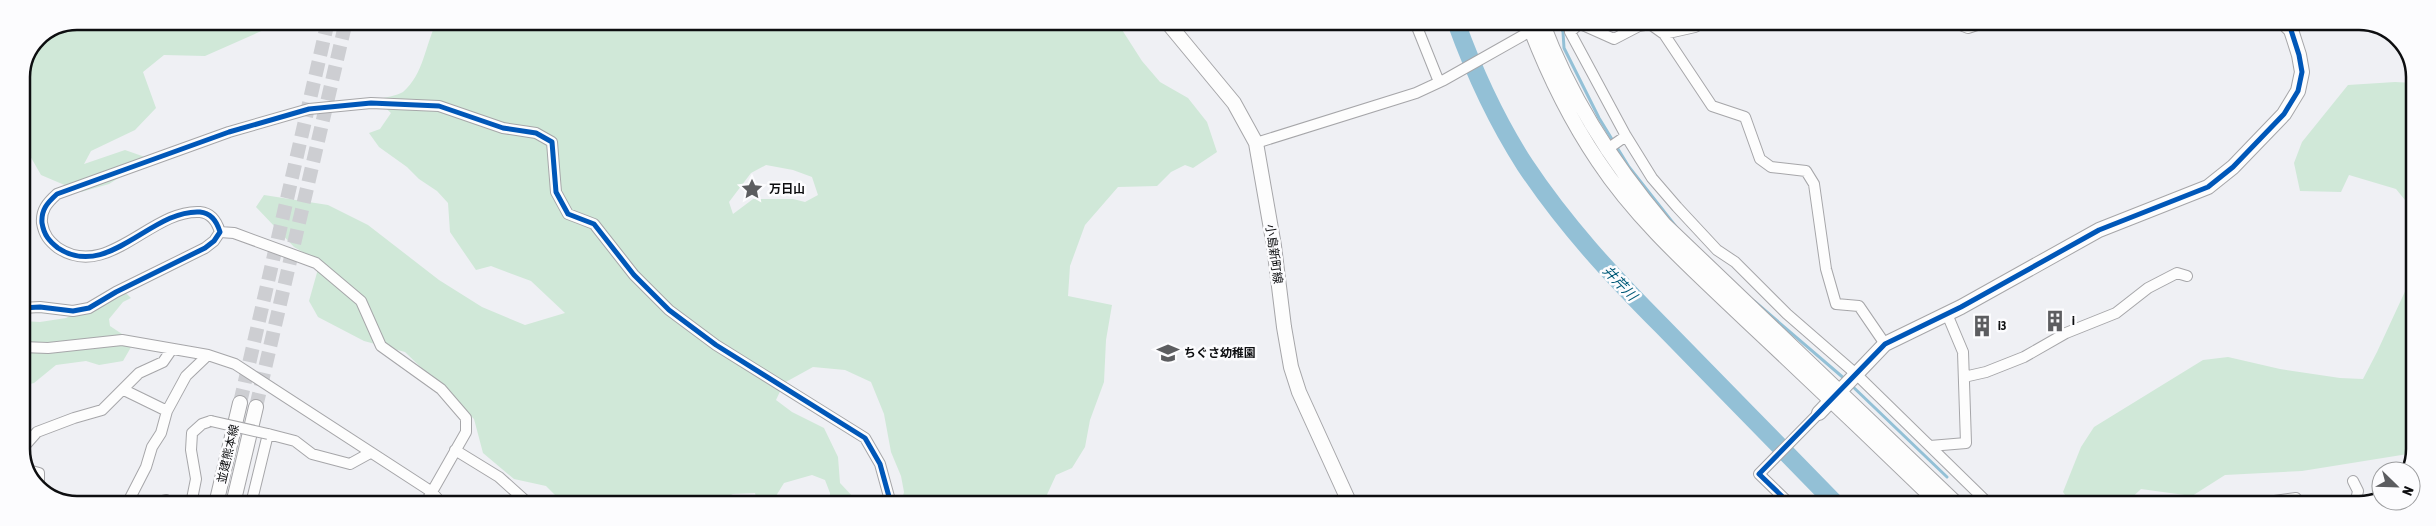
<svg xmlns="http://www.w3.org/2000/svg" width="2436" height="526" font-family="'Asap Condensed','Noto Sans JP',sans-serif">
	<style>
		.green { fill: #d0e8d8; fill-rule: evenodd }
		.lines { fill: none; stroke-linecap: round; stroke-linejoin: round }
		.stream { stroke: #93c0d6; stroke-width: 3 }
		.river { stroke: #93c0d6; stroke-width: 18 }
		.secondary-tunnel { stroke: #cdced2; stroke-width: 14; stroke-dasharray: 14 7; stroke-linecap: butt }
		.street-casing { stroke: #a6a6a9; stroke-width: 12 }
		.secondary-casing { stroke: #a6a6a9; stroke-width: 16 }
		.street { stroke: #fdfdfd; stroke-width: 10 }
		.secondary { stroke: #fdfdfd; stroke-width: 14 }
		.street-bridge-casing { stroke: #a6a6a9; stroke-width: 12; stroke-linecap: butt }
		.street-bridge { stroke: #fdfdfd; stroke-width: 10 }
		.cycleway-casing { stroke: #fcfcfe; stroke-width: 8 }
		.cycleway { stroke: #0057b8; stroke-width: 5 }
		.labels { text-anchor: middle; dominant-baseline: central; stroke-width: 5; stroke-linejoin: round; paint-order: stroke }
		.poi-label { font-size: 12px; font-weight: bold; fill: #0d0e10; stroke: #fcfcfe; text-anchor: start }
		.street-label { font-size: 12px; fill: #0d0e10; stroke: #fcfcfe }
		.water-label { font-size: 14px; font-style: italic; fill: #015a78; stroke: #fcfcfe }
		.rim { fill: none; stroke: #0d0e10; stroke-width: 2.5 }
	</style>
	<rect width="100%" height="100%" fill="#eff0f4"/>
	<path class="green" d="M77,21H284L205,56L164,55L143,72L156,108L135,130L91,151L84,164L125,150L145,157L128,172L109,184L81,192L41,175L25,147L26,128H21V76L38,37Z
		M437,21L1117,22L1142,61L1160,82L1188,98L1207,122L1217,152L1193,168L1185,165L1171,172L1157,186L1118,187L1085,225L1070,266L1068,296L1112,305L1106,340L1104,382L1090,420L1085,447L1072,468L1056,475L1045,499L1055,504H901L904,492L901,476L891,452L884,414L871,382L845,370L813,367L784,383L776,400L792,412L824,428L838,457L840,483L855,499L877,500L882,504H830V493L825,480L812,475L784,483L771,504H758L755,493L733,494L711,504H564L546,486L514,479L483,453L474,419L405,352L364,341L318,317L309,301L320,262L294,247L256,207L264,195L328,205L368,225L439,280L482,307L525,325L565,313L531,281L491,266L476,270L450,232L448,203L437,191L419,179L407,167L379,147L369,133L380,129L391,113L377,100C384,97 397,96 403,92C424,74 425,45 437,21ZM766,165L793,170L812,177L818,195L805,202L793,199H753L733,214L729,202L751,173Z
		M2395,82L2414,83V211L2396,189L2349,175L2341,192L2300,191L2294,163L2302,142L2348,85Z
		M2414,272V453L2302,471L2225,475L2192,496L2141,489L2124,505H2072L2063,492L2081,447L2094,427L2203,360L2228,357L2280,369L2340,378L2363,379L2377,352Z
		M122,289L131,298L123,302L109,319L110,326L134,342L123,361L99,365L86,361L56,365L34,383L22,386V321L40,322L66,318Z"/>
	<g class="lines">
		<path class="stream" d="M1559,22L1563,32L1564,48L1599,118L1629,167L1677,228
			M1754,301L1846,380
			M1850,384L1947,477"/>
		<path class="river" d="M1456,22C1474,72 1496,120 1525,165C1564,224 1612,276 1662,326C1720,386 1779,445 1837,505"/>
		<path class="secondary-tunnel" d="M240,403L328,21
			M256,407L346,21"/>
		<g class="street-casing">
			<path id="street" d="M1415,22L1439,82
				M1576,22L1614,39L1639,26L1650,24L1664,34L1712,106L1745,117L1760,159L1771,167L1806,171L1814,184L1826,269L1836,304L1859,306L1885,344
				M1953,22L1968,28L1986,22
				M1578,25L1570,32L1626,136L1652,178L1677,207L1717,250L1735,262L1787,314L1856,374L1990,505
				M1664,34L1695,27L1705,22
				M1256,143L1416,93L1444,80L1536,28
				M1606,150L1626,136
				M220,232L234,233L316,263L361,301L381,346L441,389L466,418V432L425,504
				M22,308L40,307L73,311L89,308L116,292L205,248L214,241L220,232C217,222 211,213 200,212C151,209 108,281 58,248C49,241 44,235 42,223C41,210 47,203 57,194L229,132L309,109L371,103L439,106L503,128L536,133L552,142L556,192L568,214L594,224L634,275L669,310L716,345L865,438L880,464L891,504
				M22,347L48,348L122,340L208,355L235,364L432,492L442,504
				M1964,377L1986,372L2024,357L2066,333L2116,313L2148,288L2177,273L2187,276
				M124,390L167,411
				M1930,446L1966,443L1963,352L1947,314
				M22,449L37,432L74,418L102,410L139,373L163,362L172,349
				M455,450L499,477L529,504
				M28,470L39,473V488
				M2353,481L2358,491L2355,505
				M127,504L146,467L152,447L161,433L167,411L186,376L208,355
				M151,504L166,500L171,504
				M191,504L196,479L191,450L192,433L202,424L211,421
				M251,504L268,434L295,441L312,454L350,464L370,453
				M1790,504L1759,474L1819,413
				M2246,505L2296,498"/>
		</g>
		<g class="secondary-casing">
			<path id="secondary" d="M1167,22L1234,103L1256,143L1274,246L1284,327L1291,367L1299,392L1350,504
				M1528,22C1546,70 1569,118 1598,161C1639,223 1697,273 1750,324C1814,384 1877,444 1940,505
				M1542,22C1570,97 1612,163 1664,224L1958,505
				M1819,413L1885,344L1961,307L2099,230L2208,187L2233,167L2284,114L2298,91L2302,72L2299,55L2291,30L2283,22
				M216,504L240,403
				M233,504L256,407"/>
		</g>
		<use href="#street" class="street"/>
		<use href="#secondary" class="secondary"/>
		<g class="street-bridge-casing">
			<path id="street-bridge" d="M211,421L268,434"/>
		</g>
		<use href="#street-bridge" class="street-bridge"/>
		<g class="cycleway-casing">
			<path id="cycleway" d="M22,308L40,307L73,311L89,308L116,292L205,248L214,241L220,232C217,222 211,213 200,212C151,209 108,281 58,248C49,241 44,235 42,223C41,210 47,203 57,194L229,132L309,109L371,103L439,106L503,128L536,133L552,142L556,192L568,214L594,224L634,275L669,310L716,345L865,438L880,464L891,504
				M1790,504L1759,474L1885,344L1961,307L2099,230L2208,187L2233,167L2284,114L2298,91L2302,72L2299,55L2291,30L2283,22"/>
		</g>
		<use href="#cycleway" class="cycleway"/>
	</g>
	<defs>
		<g id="sight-bare" transform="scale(1.725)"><path d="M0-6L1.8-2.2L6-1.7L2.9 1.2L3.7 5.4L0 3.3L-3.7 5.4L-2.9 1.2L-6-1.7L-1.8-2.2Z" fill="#5c5d60" stroke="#fcfcfe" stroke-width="2.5" paint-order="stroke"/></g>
		<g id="building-bare" transform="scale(1.725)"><path d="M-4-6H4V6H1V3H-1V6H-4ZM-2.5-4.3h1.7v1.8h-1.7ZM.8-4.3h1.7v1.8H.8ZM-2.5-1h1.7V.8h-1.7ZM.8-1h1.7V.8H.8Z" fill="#5c5d60" stroke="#fcfcfe" stroke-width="2.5" paint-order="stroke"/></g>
		<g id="school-bare" transform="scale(1.725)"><path d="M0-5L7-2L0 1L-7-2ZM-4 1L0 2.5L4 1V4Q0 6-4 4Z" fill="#5c5d60" stroke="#fcfcfe" stroke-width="2.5" paint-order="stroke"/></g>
	</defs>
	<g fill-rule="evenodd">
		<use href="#sight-bare" x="752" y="189"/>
		<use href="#building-bare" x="2055" y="321"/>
		<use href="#building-bare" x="1982" y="326"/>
		<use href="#school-bare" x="1168" y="353"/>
	</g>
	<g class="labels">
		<g class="poi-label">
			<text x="769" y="189">万日山</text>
			<text x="2072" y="321">i</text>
			<text x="1998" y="326">i3</text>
			<text x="1184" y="353">ちぐさ幼稚園</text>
		</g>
		<g class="street-label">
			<text transform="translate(1274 254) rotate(82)">小島新町線</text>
			<text transform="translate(228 454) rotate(-77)">並建熊本線</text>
		</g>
		<g class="water-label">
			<text transform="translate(1620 283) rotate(46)">井芹川</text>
		</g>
	</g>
	<path d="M0 0H2436V526H0ZM77 30H2359A47 47 0 0 1 2406 77V449A47 47 0 0 1 2359 496H77A47 47 0 0 1 30 449V77A47 47 0 0 1 77 30Z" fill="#fcfcfe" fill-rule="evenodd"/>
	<path class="rim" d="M77 30H2359A47 47 0 0 1 2406 77V449A47 47 0 0 1 2359 496H77A47 47 0 0 1 30 449V77A47 47 0 0 1 77 30Z"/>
	<g transform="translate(2396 486) rotate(113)"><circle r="24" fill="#fcfcfe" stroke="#9c9d9f"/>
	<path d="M0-4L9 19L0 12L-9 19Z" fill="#5c5d60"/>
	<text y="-8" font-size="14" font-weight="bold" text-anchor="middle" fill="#0d0e10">N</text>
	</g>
</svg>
